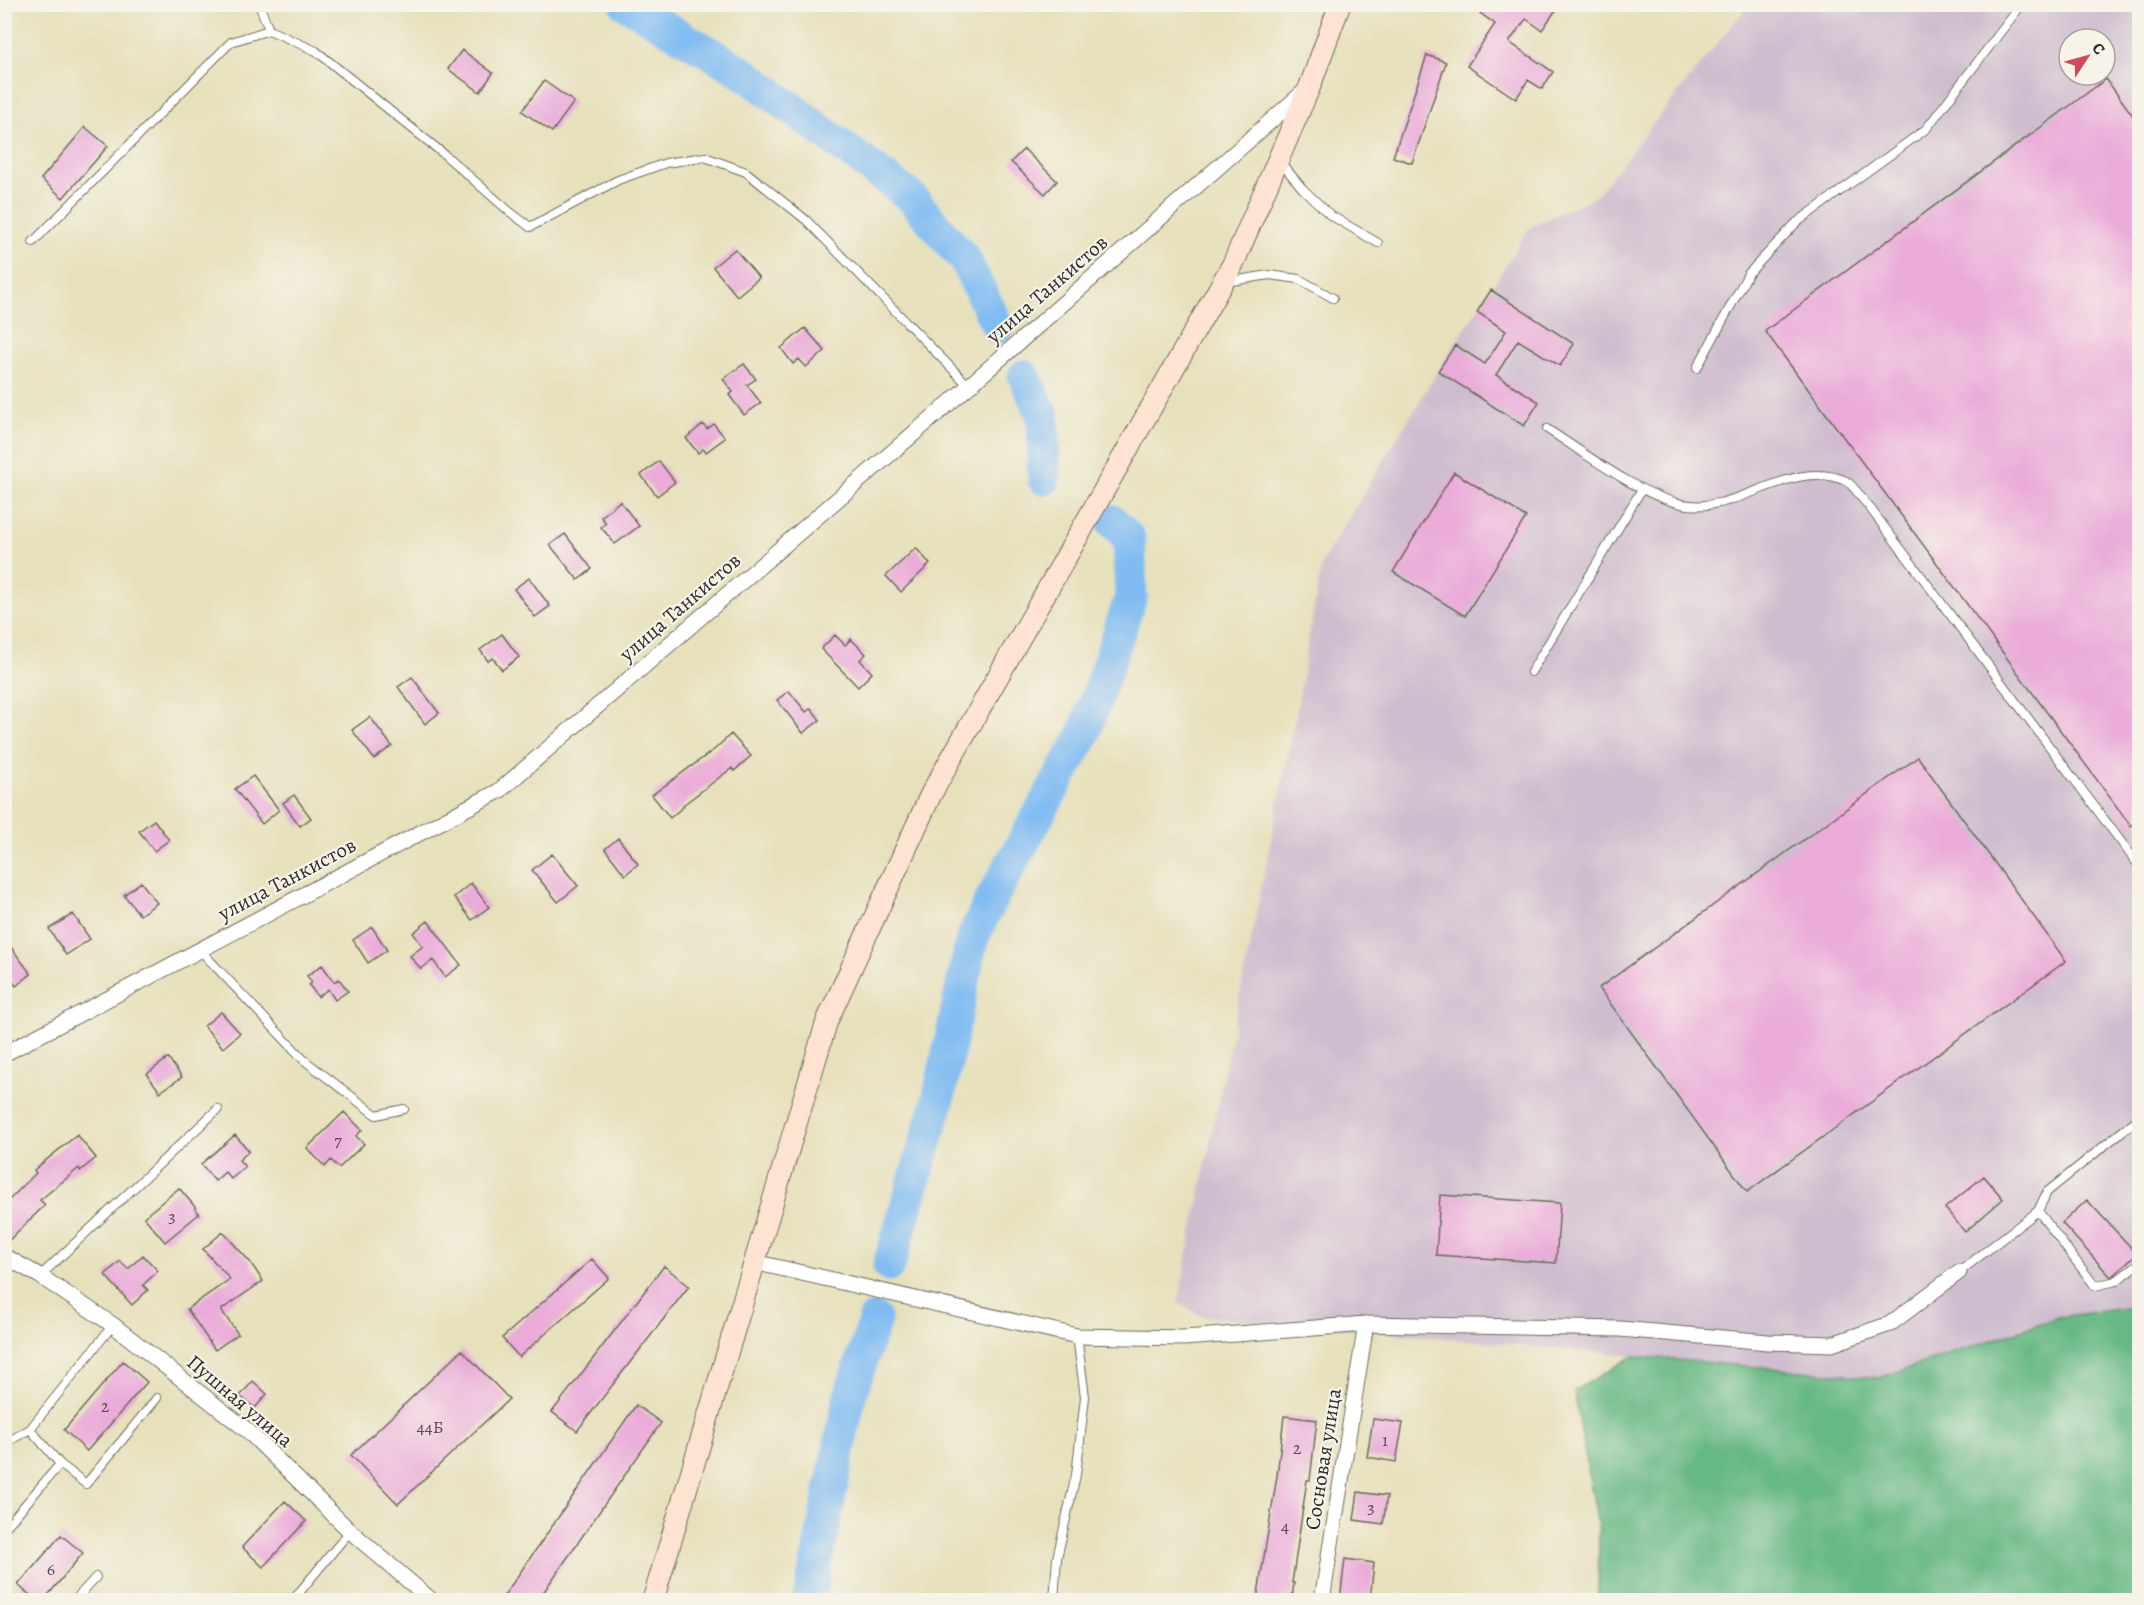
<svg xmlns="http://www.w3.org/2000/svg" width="2144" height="1605" font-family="Alegreya,serif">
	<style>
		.industrial { fill: #cfbdcf; fill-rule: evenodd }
		.forest { fill: #66b884; stroke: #487258; stroke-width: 1.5 }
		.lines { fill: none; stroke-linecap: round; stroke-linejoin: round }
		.river { stroke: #80bcf2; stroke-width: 33 }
		.building { fill: #eaabd9 }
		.service-casing { stroke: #6c6a5d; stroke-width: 10 }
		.minor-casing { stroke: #6c6a5d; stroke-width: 17 }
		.secondary-casing { stroke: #6c6a5d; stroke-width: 23 }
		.service { stroke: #fff; stroke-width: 8 }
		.minor { stroke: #fff; stroke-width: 15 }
		.secondary { stroke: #fee3d2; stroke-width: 21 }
		.labels { text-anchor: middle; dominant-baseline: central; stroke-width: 4.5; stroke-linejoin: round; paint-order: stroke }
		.number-label { font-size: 18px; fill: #5b4b56 }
		.street-label { font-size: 21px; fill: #2b2b2b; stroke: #f7f3e8 }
	</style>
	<rect width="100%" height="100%" fill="#f7f3e8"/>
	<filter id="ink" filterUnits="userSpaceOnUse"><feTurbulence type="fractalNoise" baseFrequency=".0167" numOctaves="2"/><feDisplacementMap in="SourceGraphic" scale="12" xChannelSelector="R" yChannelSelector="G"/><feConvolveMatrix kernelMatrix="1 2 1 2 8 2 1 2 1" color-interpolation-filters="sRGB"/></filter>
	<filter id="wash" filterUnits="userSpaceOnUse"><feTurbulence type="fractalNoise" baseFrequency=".008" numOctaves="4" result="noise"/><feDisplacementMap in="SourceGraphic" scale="24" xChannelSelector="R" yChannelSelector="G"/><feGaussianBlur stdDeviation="1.35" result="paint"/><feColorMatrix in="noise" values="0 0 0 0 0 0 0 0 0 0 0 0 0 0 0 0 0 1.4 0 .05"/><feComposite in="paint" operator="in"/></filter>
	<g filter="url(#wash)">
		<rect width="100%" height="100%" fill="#e6e0bb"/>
		<path class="industrial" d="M1748,5H2139V1306L2059,1317L1880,1378L1202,1316L1178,1303L1296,715L1322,562L1438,371L1530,227L1596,196ZM2069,39H2105V75H2069Z"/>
		<path class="forest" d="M2139,1306V1600H1598L1599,1532L1574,1391L1633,1356L1880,1378L2059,1317Z"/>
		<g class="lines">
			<path class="river" d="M626,4L741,71L911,197L965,260L998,327
				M1024,376L1043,416L1044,479
				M889,1265L938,1101L972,939L992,898L1084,734L1131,597L1129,538L1112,521
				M809,1600L849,1399L875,1319"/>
		</g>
		<g id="blocks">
			<path class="building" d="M1486,4H1560L1542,30L1526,19L1509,42L1553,72L1542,89L1528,80L1516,99L1467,66L1495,24L1480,13Z
				M462,50L493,73L480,92L448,69Z
				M1427,55L1446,62L1412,163L1393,157Z
				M2106,79L2139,124V819L2131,826L1765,331Z
				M544,81L574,102L552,132L522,111Z
				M85,127L108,146L63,198L41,179Z
				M1024,149L1057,181L1045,194L1011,162Z
				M735,249L759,278L737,296L713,267Z
				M1491,290L1574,344L1560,366L1518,340L1496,375L1539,402L1524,426L1438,371L1455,345L1485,364L1506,331L1477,312Z
				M805,328L825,351L806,367L799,359L793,364L781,348Z
				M744,364L756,379L747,385L761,403L744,415L729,395L733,392L723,379Z
				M703,424L707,429L714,424L725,438L706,452L703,449L698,453L686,438Z
				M659,461L675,482L657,496L641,475Z
				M1454,472L1526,517L1465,616L1393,572Z
				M620,501L639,526L615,544L601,527L606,523L601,517Z
				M565,534L592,569L578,580L550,545Z
				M916,548L930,564L901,592L886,576Z
				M529,578L550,606L535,617L514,589Z
				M502,634L519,657L502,670L493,658L488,661L480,650Z
				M835,635L845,645L851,639L866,654L860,660L872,673L858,687L821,649Z
				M412,677L439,713L425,724L398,687Z
				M789,691L806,712L811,708L820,720L803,733L777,700Z
				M370,717L392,746L374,759L352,730Z
				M731,734L751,756L734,771L732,768L683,805L684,806L670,818L652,795L715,749Z
				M1918,757L2066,961L1747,1192L1599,988Z
				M253,776L279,810L262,824L235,789Z
				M294,795L311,818L300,826L283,803Z
				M154,820L169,840L154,851L139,831Z
				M618,838L638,864L625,875L605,849Z
				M552,854L578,886L558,902L532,870Z
				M141,882L157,903L140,915L124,895Z
				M471,883L489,907L472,920L454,897Z
				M73,914L90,939L66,955L49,929Z
				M428,921L461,965L445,977L433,960L421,969L410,956L423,946L413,933Z
				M372,927L387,950L368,963L353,940Z
				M4,938L31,974L16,986L4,970Z
				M322,965L334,982L339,979L348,991L335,1000L328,989L318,997L309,985L312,982L307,976Z
				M221,1012L240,1033L223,1048L204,1026Z
				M168,1058L182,1077L160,1092L147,1074Z
				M344,1112L362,1130L356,1136L364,1144L339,1168L331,1160L325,1167L307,1148Z
				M77,1135L96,1158L80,1171L79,1168L40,1200L45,1205L4,1245V1205L36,1173L34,1170Z
				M235,1135L249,1151L239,1160L245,1167L231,1179L225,1172L215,1181L201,1164Z
				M1984,1176L2003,1199L1965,1232L1945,1208Z
				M179,1188L196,1208L195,1209L199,1214L165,1242L144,1217Z
				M1440,1195L1560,1203L1556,1263L1436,1255Z
				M2087,1200L2137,1254L2113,1276H2110L2062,1223Z
				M223,1232L250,1262L263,1281L221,1310L238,1334L215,1350L187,1309L230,1279L203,1249Z
				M143,1255L158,1271L143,1285L148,1290L132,1305L105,1275L120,1261L128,1269Z
				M592,1259L609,1278L519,1357L502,1338Z
				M664,1266L689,1286L577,1431L552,1412Z
				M462,1350L509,1399L398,1504L351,1455Z
				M123,1361L147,1382L87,1451L64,1430Z
				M253,1381L267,1394L255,1408L240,1396Z
				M636,1405L661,1423L538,1600H501Z
				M1284,1416L1317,1420L1310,1480H1307L1292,1583H1294L1292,1600H1257L1277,1476Z
				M1373,1419L1403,1423L1396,1462L1367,1457Z
				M1358,1492L1387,1496L1383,1524L1354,1520Z
				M285,1501L306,1521L263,1567L242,1547Z
				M61,1535L83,1553L44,1600H36L18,1585Z
				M1345,1559L1374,1563L1370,1600H1340Z"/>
		</g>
	</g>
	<g filter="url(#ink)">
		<use href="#blocks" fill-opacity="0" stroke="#6c6a5d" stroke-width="1.5"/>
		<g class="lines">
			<g class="service-casing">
				<path id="service" d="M259,4L269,30
					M1281,163L1303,189L1330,215L1378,243
					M33,242L231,42L269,30L316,51L445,155L510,212L530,227L618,180L666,163L705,157L746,172L806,220L969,386
					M1226,282L1269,275L1299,279L1333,298
					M1697,368L1748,274L1796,223L1926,129L2022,4
					M1547,429C1583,452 1641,496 1682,504C1737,516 1792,456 1846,481C1855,486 1863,501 1870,508L2140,867
					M1531,672L1642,489
					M199,949L304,1060L376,1115L404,1109
					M2038,1211L2047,1192L2140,1117
					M1959,1272L2038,1211L2095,1286L2116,1281L2140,1263
					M40,1276L218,1109
					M30,1429L60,1464
					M4,1444L30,1429L113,1325
					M4,1529L60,1464L86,1484L157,1398
					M75,1600L96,1577
					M293,1600L350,1531
					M1054,1600L1057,1558L1076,1475L1085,1397L1077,1336"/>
			</g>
			<g class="minor-casing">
				<path id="minor" d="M4,1054L499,791L969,386L1306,90
					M4,1256L40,1276L113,1325L248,1431L350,1531L431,1600
					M754,1262L1077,1336L1184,1338L1366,1324L1620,1329L1768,1342L1832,1344L1890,1324L1959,1272
					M1322,1600L1366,1324"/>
			</g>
			<g class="secondary-casing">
				<path id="secondary" d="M653,1600L827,1021L931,794L1233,264L1310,86L1340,4"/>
			</g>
			<use href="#service" class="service"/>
			<use href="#minor" class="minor"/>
			<use href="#secondary" class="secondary"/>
		</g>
	</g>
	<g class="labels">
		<g class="number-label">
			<text x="338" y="1140">7</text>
			<text x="172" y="1216">3</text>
			<text x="105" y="1406">2</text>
			<text x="430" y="1427">44Б</text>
			<text x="1385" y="1440">1</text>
			<text x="1297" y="1448">2</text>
			<text x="1371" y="1507">3</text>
			<text x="1285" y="1526">4</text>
			<text x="51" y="1569">6</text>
		</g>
		<g class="street-label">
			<text transform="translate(1047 289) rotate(-41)">улица Танкистов</text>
			<text transform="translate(680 607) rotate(-41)">улица Танкистов</text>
			<text transform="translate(287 879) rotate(-28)">улица Танкистов</text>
			<text transform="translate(240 1401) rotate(40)">Пушная улица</text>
			<text transform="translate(1323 1459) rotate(-81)">Сосновая улица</text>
		</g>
	</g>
	<rect width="2144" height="1605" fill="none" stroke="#f7f3e8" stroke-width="24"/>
	<g transform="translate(2087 57) rotate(54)"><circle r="28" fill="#f7f3e8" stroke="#a5a39c" stroke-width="1.5"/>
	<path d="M0-4.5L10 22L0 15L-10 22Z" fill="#d1495b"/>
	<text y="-9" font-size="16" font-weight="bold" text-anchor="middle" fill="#2b2b2b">С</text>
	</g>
</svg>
